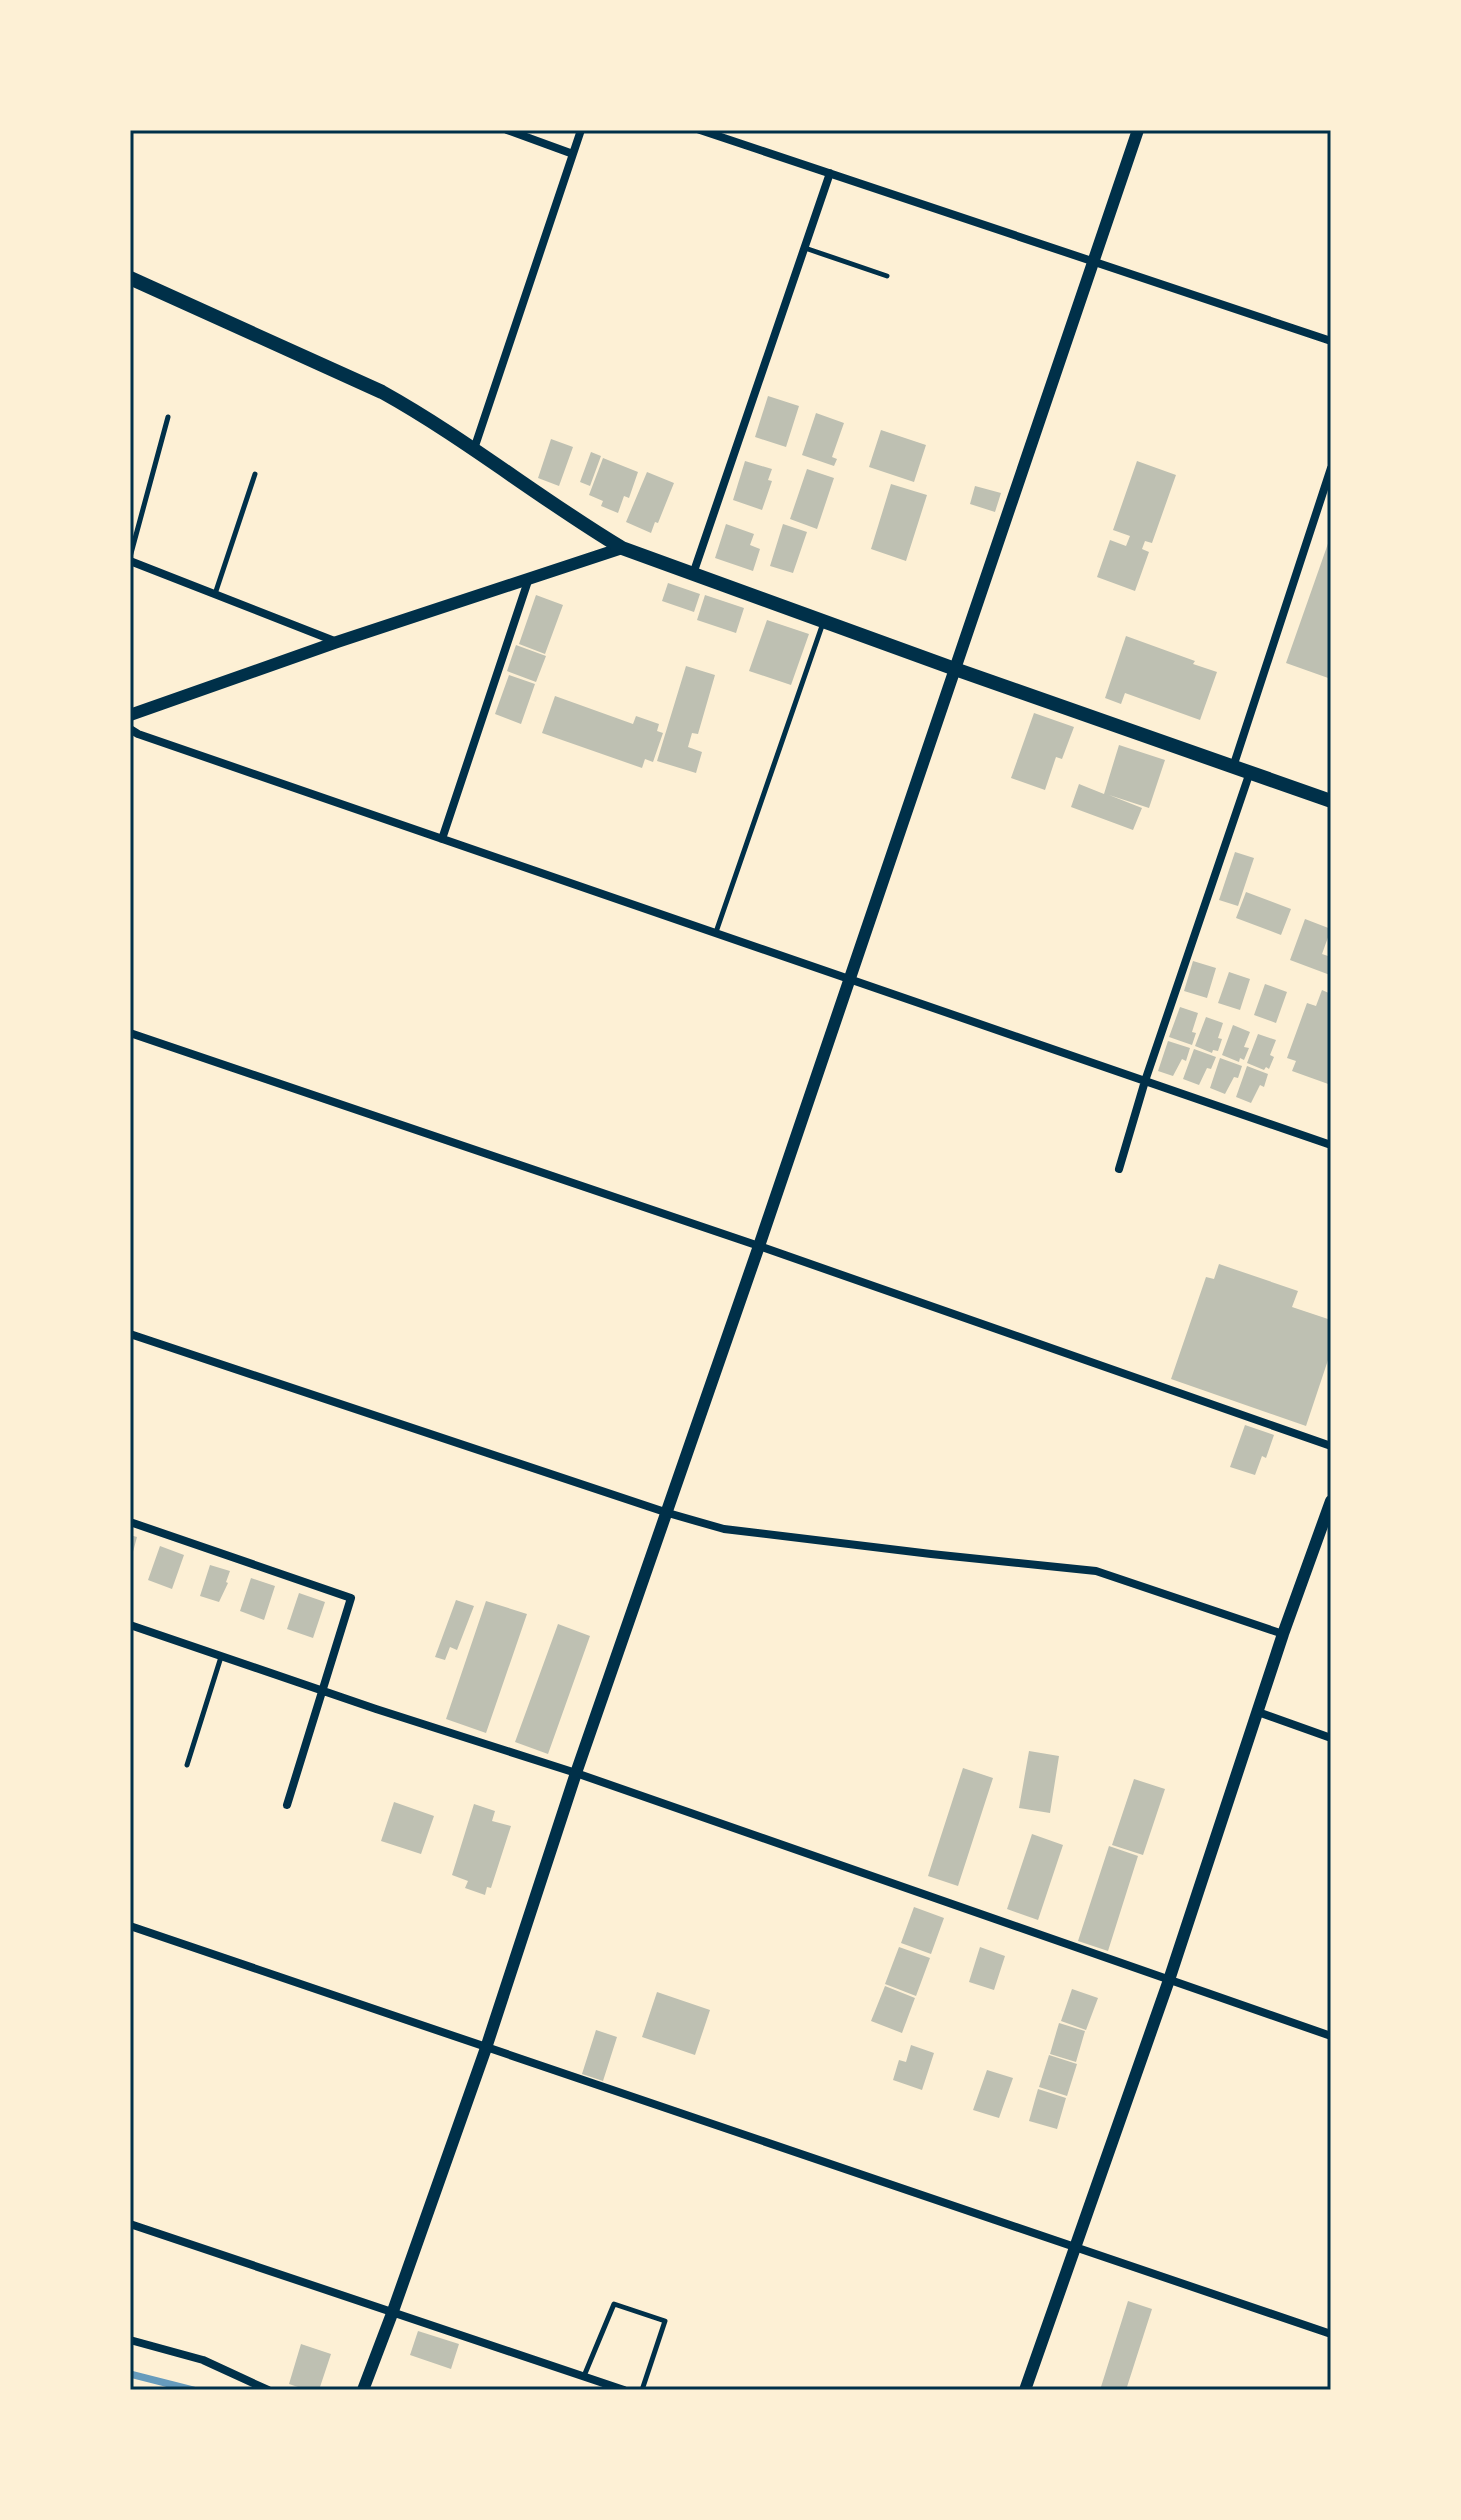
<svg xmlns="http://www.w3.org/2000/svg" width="1461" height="2520" font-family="Montserrat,sans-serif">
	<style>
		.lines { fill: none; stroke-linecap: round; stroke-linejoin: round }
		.stream { stroke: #669bbc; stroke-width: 7 }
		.building { fill: #bec0b2 }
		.service { stroke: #003049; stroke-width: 5 }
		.minor { stroke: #003049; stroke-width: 8 }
		.tertiary { stroke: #003049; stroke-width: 12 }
		.primary { stroke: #003049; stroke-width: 14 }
		.neatline { fill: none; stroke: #003049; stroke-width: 3 }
	</style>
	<rect width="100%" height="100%" fill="#fdf0d5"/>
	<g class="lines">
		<path class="stream" d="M130,2374L193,2390"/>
	</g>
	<path class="building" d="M768,396L799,406L786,447L755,437Z
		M816,413L844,423L832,457L837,459L834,466L802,455Z
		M881,430L926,445L914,482L869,467Z
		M551,439L573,447L559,486L538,478Z
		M591,452L601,456L590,486L580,482Z
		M603,458L638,472L629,498L624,496L618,513L601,506L603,501L589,495Z
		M745,461L772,469L768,480L772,481L762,510L733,500Z
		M1137,461L1176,475L1152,543L1145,541L1142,549L1149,552L1135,591L1097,577L1110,540L1126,546L1130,536L1113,530Z
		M807,469L834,478L817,529L790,519Z
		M647,472L674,483L658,523L655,522L651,533L626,522Z
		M891,484L927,495L906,561L871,549Z
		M975,486L1001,493L995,512L970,504Z
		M726,524L754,534L750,545L760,549L753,571L715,558Z
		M783,524L807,532L793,573L770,566Z
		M1331,535V679L1286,663Z
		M668,583L700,594L694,612L662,601Z
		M536,595L563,605L545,654L519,644Z
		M705,595L744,608L736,633L697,620Z
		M767,620L809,634L791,685L749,671Z
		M1126,636L1195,661L1193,664L1217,672L1200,720L1125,693L1121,704L1105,698Z
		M516,645L546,656L536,682L507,671Z
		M686,666L715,675L698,734L692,733L688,747L702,752L696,773L657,761Z
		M509,675L535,684L521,724L495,714Z
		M555,696L633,724L636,716L659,724L657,731L663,733L653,762L645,759L642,768L542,733Z
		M1034,713L1074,727L1062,759L1056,757L1045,790L1011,778Z
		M1119,745L1165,760L1149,808L1109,795L1142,808L1133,830L1071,807L1079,784L1104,794Z
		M1235,852L1254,858L1238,906L1219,900Z
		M1246,892L1291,909L1281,935L1236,918Z
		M1305,919L1331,929L1322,954L1331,957L1330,975L1290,960Z
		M1193,961L1216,968L1207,998L1184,991Z
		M1229,972L1250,979L1240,1010L1218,1003Z
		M1265,984L1287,992L1276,1023L1254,1015Z
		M1322,990L1331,994V1085L1292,1071L1296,1061L1287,1058L1307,1003L1316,1006Z
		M1180,1007L1198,1013L1192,1032L1196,1033L1192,1045L1169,1037Z
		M1206,1017L1223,1023L1218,1038L1222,1039L1218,1051L1213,1050L1212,1053L1195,1046Z
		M1233,1025L1250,1032L1244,1047L1249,1048L1244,1060L1240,1058L1239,1062L1222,1055Z
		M1258,1034L1276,1040L1270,1055L1274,1057L1269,1069L1266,1067L1264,1070L1247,1063Z
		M1168,1041L1190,1048L1186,1061L1182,1059L1173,1076L1158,1071Z
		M1194,1049L1216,1057L1211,1069L1207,1068L1199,1085L1183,1079Z
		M1220,1058L1242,1066L1238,1078L1234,1077L1225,1094L1210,1088Z
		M1247,1066L1268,1074L1264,1087L1260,1085L1251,1103L1236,1097Z
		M1219,1264L1298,1291L1292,1307L1331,1320V1351L1306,1426L1171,1379L1206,1277L1214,1279Z
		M1245,1425L1274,1435L1266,1458L1262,1456L1255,1475L1230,1467Z
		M130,1535L137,1537L130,1563Z
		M160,1546L184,1555L172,1589L148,1580Z
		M210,1565L230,1571L226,1582L228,1583L219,1602L200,1596Z
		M251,1578L275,1586L264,1620L240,1611Z
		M299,1593L325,1602L313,1638L287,1629Z
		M456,1600L474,1606L457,1650L450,1647L445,1660L435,1657Z
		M486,1601L527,1614L486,1733L446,1719Z
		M558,1624L590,1636L548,1754L515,1742Z
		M1029,1751L1059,1756L1050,1813L1019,1808Z
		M963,1768L993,1778L958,1886L928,1876Z
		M1134,1779L1165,1789L1143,1855L1112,1845Z
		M394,1802L434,1816L421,1854L381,1841Z
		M474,1804L495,1811L492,1821L511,1826L491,1888L487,1887L485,1895L465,1888L468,1881L452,1875Z
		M1032,1834L1063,1845L1038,1920L1007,1909Z
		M1109,1846L1138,1856L1108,1951L1078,1941Z
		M914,1907L944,1918L931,1954L901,1943Z
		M899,1947L930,1958L916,1996L885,1984Z
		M980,1947L1005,1956L994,1990L969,1982Z
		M885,1986L915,1998L902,2033L871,2021Z
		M1072,1989L1098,1998L1086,2030L1061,2021Z
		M657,1992L710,2010L695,2055L642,2037Z
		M1059,2023L1085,2031L1076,2062L1050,2054Z
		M596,2030L617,2037L603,2081L582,2074Z
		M911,2045L934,2053L922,2090L893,2080L899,2060L906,2062Z
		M1049,2055L1077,2064L1067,2096L1039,2087Z
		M987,2070L1013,2078L999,2118L973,2110Z
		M1038,2089L1066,2098L1057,2129L1029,2121Z
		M1128,2301L1152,2309L1126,2390H1100Z
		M418,2331L459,2344L451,2369L410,2355Z
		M301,2344L331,2354L319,2390H307L289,2384Z"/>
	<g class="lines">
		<path class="service" d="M805,248L887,276
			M130,557L168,417
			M215,594L255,474
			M716,932L823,623
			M187,1765L221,1657
			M584,2376L614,2304L665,2321L642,2390"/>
		<path class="minor" d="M507,130L573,154
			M700,130L1331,341
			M474,449L581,130
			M130,561L337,642
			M693,574L830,173
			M130,729L138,734L1331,1145
			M1233,767L1331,468
			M442,839L528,581
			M130,1033L759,1246L1331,1446
			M1119,1169L1145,1081L1250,772
			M130,1334L668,1513L724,1529L931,1554L1096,1571L1283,1634
			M130,1522L351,1598L287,1805
			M130,1625L376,1709L576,1773L1331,2036
			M1258,1712L1331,1738
			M130,1926L1331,2334
			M130,2224L624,2390
			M130,2340L203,2360L268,2390"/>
		<path class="tertiary" d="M130,715L337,642L622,548
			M363,2390L393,2311L486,2048L576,1773L759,1246L1138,130
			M1025,2390L1169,1980L1283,1634L1331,1501"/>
		<path class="primary" d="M130,278L382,392C465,438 540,499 622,548L955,669L1331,801"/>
	</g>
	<rect width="1461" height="2520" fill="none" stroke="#fdf0d5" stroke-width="264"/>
	<rect x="132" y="132" width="1197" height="2256" class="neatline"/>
</svg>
